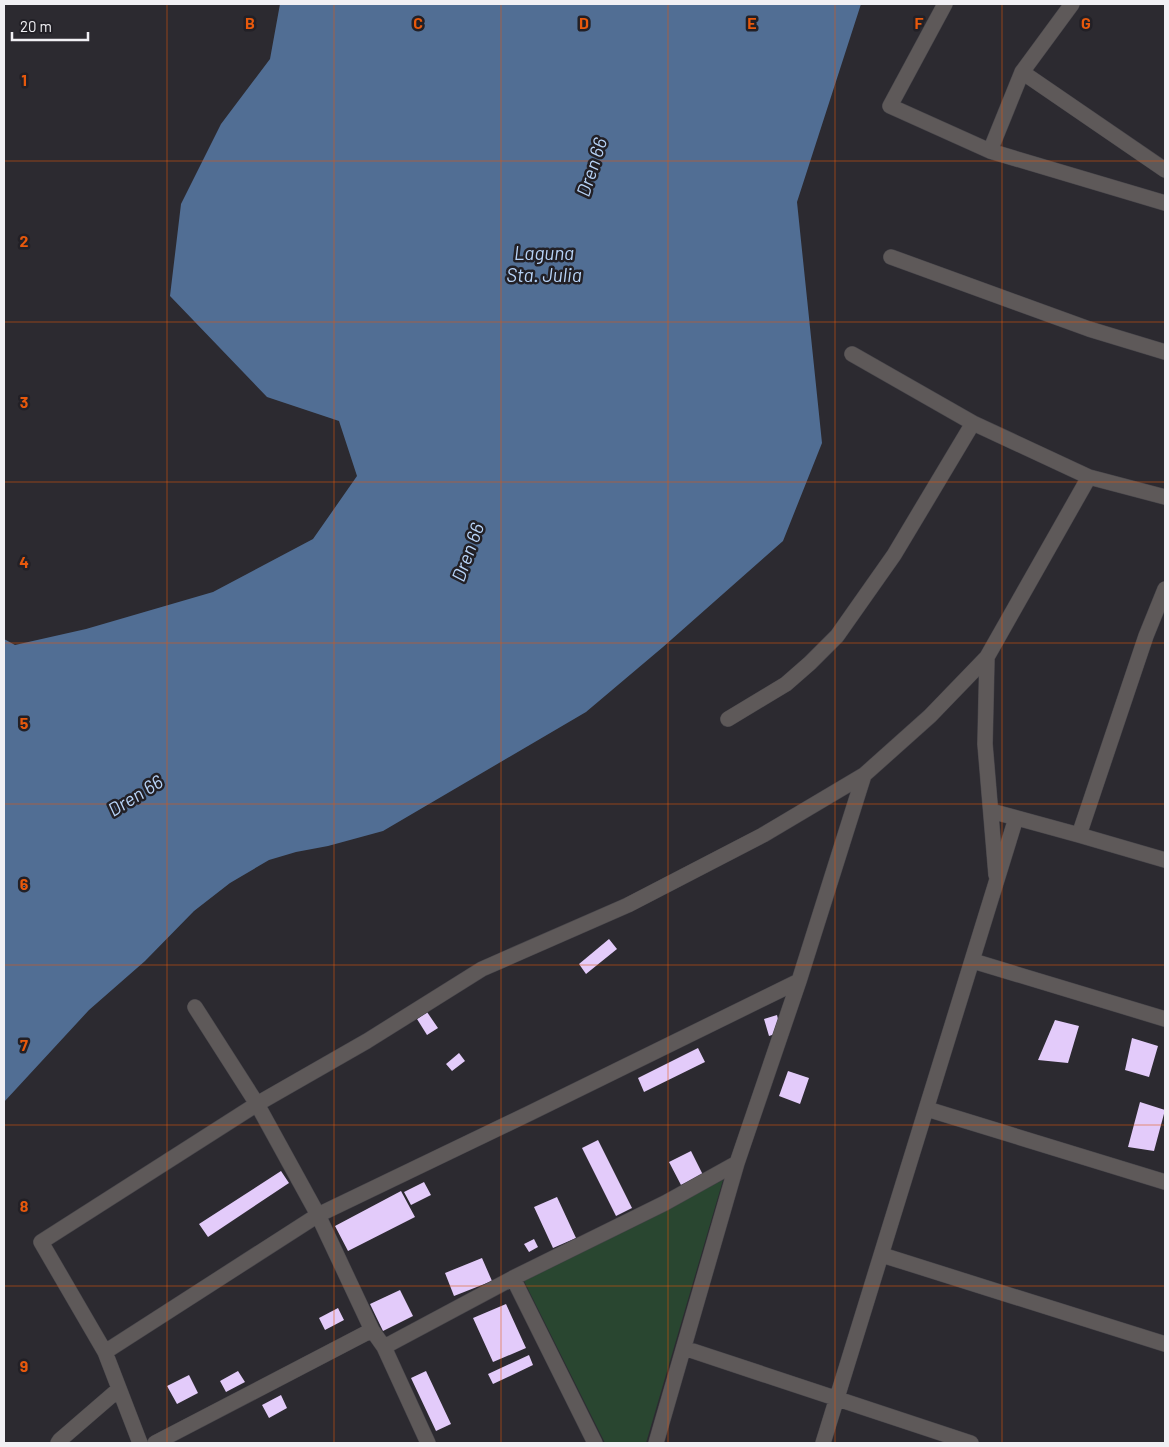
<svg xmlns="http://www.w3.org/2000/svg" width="1169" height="1447" font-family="Barlow,sans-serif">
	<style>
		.green { fill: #294630 }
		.water { fill: #516e94 }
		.building { fill: #e3cbfa }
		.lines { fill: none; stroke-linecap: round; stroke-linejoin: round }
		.minor-casing { stroke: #48464b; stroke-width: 16 }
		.minor { stroke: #5e5959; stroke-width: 15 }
		.grid { fill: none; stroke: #e8590c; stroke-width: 1; stroke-opacity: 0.55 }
		.labels { text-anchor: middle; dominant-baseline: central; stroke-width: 5; stroke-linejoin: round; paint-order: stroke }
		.water-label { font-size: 19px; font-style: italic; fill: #b8d4f8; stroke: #222026 }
		.grid-label { font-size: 16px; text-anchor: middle; font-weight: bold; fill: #e8590c; stroke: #222026; stroke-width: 5; stroke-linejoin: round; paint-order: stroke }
	</style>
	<rect width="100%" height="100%" fill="#2c2a30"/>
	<path class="green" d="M723,1180L646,1443H605L524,1281Z"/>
	<path class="water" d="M280,4H861L797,202L822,443L783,541L663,647L586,712L383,831L328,846L296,852L269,860L230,883L194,911L145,961L89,1010L4,1102V639L15,645L86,629L213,592L313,539L357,476L339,421L267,397L170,296L181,204L221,124L270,59Z"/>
	<path class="building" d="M609,939L617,949L586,974L579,964Z
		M427,1012L438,1028L427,1035L417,1019Z
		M777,1015L781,1032L769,1036L764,1019Z
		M1055,1020L1079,1026L1068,1063L1038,1060Z
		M1132,1038L1158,1046L1149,1077L1125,1070Z
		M698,1048L705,1062L644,1092L638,1078Z
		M459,1053L465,1061L452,1071L446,1064Z
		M788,1071L809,1078L800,1104L779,1096Z
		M1140,1102L1165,1110L1154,1151L1128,1147Z
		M598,1140L632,1208L616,1216L582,1148Z
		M691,1151L703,1175L681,1185L669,1162Z
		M281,1171L289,1183L208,1237L199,1224Z
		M424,1182L431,1195L411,1205L404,1192Z
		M401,1191L415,1217L348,1251L335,1226Z
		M557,1197L576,1238L553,1248L534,1207Z
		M534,1239L538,1247L529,1252L524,1244Z
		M482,1258L492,1281L454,1296L445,1273Z
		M400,1290L413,1316L383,1331L370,1304Z
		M506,1304L526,1348L493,1362L473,1318Z
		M338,1308L344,1320L325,1330L319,1318Z
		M529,1355L533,1365L493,1384L488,1374Z
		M238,1371L245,1382L226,1392L220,1381Z
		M426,1371L451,1424L436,1431L411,1378Z
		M189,1375L198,1393L177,1404L167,1386Z
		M281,1395L287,1408L269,1418L262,1405Z"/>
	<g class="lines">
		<g class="minor-casing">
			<path id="minor" d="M945,4L890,106L990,151L1022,72L1072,4
				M1022,72L1165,170
				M990,151L1165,203
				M891,257L1089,329L1165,352
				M852,354L973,423L1089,477L1165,497
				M987,657L985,744L996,875
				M728,719L786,684L810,663L837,636L894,555L973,423
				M991,811L1079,835L1165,860
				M1079,835L1146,636L1165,589
				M973,961L1165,1019
				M195,1007L257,1104L318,1215L372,1330L384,1347L428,1443
				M927,1109L1165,1182
				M882,1255L1165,1344
				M513,1278L595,1443
				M384,1347L513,1278L665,1203L737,1163
				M684,1348L971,1443
				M105,1352L318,1215L528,1114L799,981
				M58,1443L60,1440L119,1389
				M140,1443L105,1352L41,1242L257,1104L367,1041L482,969L628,905L763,835L864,775L930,716L987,657L1089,477
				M155,1443L372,1330
				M656,1443L737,1163L799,981L864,775
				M823,1443L1016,818"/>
		</g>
		<use href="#minor" class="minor"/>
	</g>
	<path class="grid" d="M167,4V1443M334,4V1443M501,4V1443M668,4V1443M835,4V1443M1002,4V1443M4,161H1165M4,322H1165M4,482H1165M4,643H1165M4,804H1165M4,965H1165M4,1125H1165M4,1286H1165"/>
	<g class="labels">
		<g class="water-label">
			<text transform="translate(591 167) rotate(-72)">Dren 66</text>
			<text x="544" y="252">Laguna<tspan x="544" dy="22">Sta. Julia</tspan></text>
			<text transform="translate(467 552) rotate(-70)">Dren 66</text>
			<text transform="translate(135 795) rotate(-32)">Dren 66</text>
		</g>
	</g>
	<g class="grid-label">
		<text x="250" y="29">B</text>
		<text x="418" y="29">C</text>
		<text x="584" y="29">D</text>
		<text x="752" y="29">E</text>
		<text x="919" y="29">F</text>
		<text x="1086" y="29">G</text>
		<text x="24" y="86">1</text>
		<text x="24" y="247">2</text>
		<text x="24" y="408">3</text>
		<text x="24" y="568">4</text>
		<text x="24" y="729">5</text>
		<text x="24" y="890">6</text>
		<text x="24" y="1051">7</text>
		<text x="24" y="1212">8</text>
		<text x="24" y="1372">9</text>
	</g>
	<rect width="1169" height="1447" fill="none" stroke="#f1f0f4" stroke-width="10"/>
	<path d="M12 32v8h76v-8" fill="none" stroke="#f1f0f4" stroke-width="2.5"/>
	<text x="20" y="32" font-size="15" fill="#f1f0f4" stroke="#222026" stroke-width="4" paint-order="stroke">20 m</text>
</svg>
